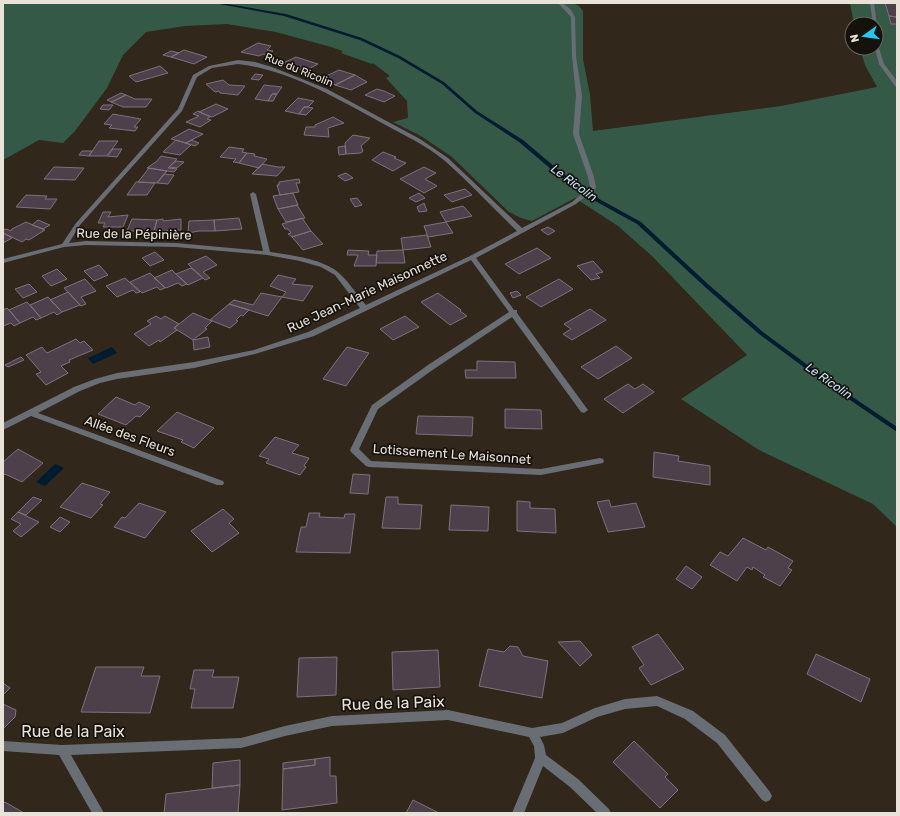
<svg xmlns="http://www.w3.org/2000/svg" width="900" height="816" font-family="Rubik,sans-serif">
	<style>
		.green { fill: #345a47 }
		.water { fill: #001c2f }
		.lines { fill: none; stroke-linecap: round; stroke-linejoin: round }
		.stream { fill: #001c2f; fill-rule: evenodd }
		.building { fill: #4e404b; stroke: #80707c }
		.street { fill: #686e74; fill-rule: evenodd }
		.labels { text-anchor: middle; dominant-baseline: central; stroke-width: 3.5; stroke-linejoin: round; paint-order: stroke }
		.far-street-label { font-size: 11px; fill: #e9e2d9; stroke: #15110b }
		.far-water-label { font-size: 12px; font-style: italic; fill: #c6e7fe; stroke: #15110b }
		.street-label { font-size: 13px; fill: #e9e2d9; stroke: #15110b }
		.near-street-label { font-size: 16px; fill: #e9e2d9; stroke: #15110b }
	</style>
	<rect width="100%" height="100%" fill="#31271a"/>
	<path class="green" d="M3,3H573L579,6L583,11V59L590,95L593,131L781,106L877,87L865,65L860,48H876V24H854L850,3H897V527L873,504L759,450L681,399L747,355L652,256L618,226L575,198L532,221L521,218L509,212L452,157L421,136L393,122L408,118L407,101L386,78L390,76L373,63L372,64L341,53L343,51L331,47L276,32L227,24L185,26L146,32L123,55L107,88L75,131L63,143L39,140L3,160Z"/>
	<path class="water" d="M112,347L117,353L93,364L88,358Z
		M55,464L64,468L45,486L36,482Z"/>
	<g class="lines">
		<path class="stream" d="M214,3H222L286,14L362,38L400,56L444,82L477,111L523,140L562,173L601,200L641,222L709,285L763,332L832,383L897,427V432L828,385L759,334L705,287L637,224L597,202L558,175L519,142L475,113L442,84L398,58L360,40L284,16Z"/>
	</g>
	<path class="building" d="M885,3H897V17L889,16Z
		M889,16L897,17V24H891Z
		M258,43L271,46L267,50L273,51L267,55L263,54L259,56L241,52Z
		M184,50L207,57L194,64L171,57Z
		M171,51L179,53L171,57L163,55Z
		M296,57L318,64L305,71L283,63Z
		M160,66L168,73L136,82L129,76Z
		M339,70L355,75L335,85L322,78Z
		M255,74L263,75L259,80L251,79Z
		M355,75L367,82L351,90L335,85Z
		M223,80L229,85L245,86L238,95L220,93L219,91L215,92L206,84Z
		M264,85L282,87L277,94H272L268,101L255,99Z
		M377,89L384,91L395,96L384,102L365,95Z
		M121,93L126,95L112,102L107,100Z
		M272,94H277L273,101H268Z
		M126,95L135,99H152L146,107H123L111,102Z
		M298,98L314,101L308,107H304L299,114L285,111Z
		M216,104L228,109L212,117L199,112Z
		M103,105H113L109,110L100,109Z
		M304,107H308L313,108L306,115L299,114Z
		M198,111L210,117L207,119L211,120L200,127L186,122L199,116L193,114Z
		M113,114L141,119L134,127H138L135,131L109,128L112,125L104,124Z
		M333,117L344,123L328,128L329,137L304,135L306,127H315V125Z
		M189,129L203,134L186,143L171,139Z
		M353,135L370,138L361,146L363,151L361,153L346,154L345,143Z
		M176,140L191,145L180,155L163,152Z
		M191,140L199,143L195,146L186,143Z
		M99,141H118L107,156H89Z
		M345,146L346,154L339,155L338,147Z
		M229,147L244,149L242,152L247,153L239,163L233,162L236,159L220,157Z
		M113,149H122L117,157L107,156Z
		M82,151H92L89,156L79,155Z
		M383,152L396,157L394,158L406,163L393,171L372,160Z
		M247,153L255,154L254,156L267,159L259,168L239,163Z
		M161,156L177,159L168,168L177,169L174,172L147,168L157,161Z
		M176,161L184,162L177,168L169,167Z
		M262,164L278,167H285L277,176L252,174Z
		M54,167L84,168L75,180L44,179Z
		M424,167L436,173L425,179L437,186L424,193L400,179Z
		M149,168L167,171L157,183L138,182Z
		M346,173L353,178L345,181L338,176Z
		M164,174L174,175L168,184L157,183Z
		M299,179L300,183H296L299,192L280,195L277,185H279V182Z
		M136,182H138L155,183L147,195H127Z
		M465,189L472,195L452,202L444,195Z
		M293,193L298,205L278,209L273,196Z
		M419,193L425,198L416,202L409,198Z
		M26,195L47,196L45,199H57L50,209L16,207Z
		M357,198L362,205L355,207L350,199Z
		M424,203L427,211L419,212L417,207Z
		M297,205L305,218L286,222L278,209Z
		M463,206L472,216L446,222L440,212Z
		M103,212H111L108,217L128,215L123,227H103L105,223H98Z
		M239,218L242,229L215,231L214,220Z
		M302,218L311,231L292,237L288,234L291,233L288,229H285L282,224Z
		M132,219L157,220L154,231H127Z
		M163,219V221L181,219V230L154,231L157,220Z
		M38,220L45,223L50,225L43,229L32,225Z
		M214,220L215,231H199L188,233L189,221Z
		M26,222L45,230L29,240L26,239L22,242L3,233V230L6,229L11,231L12,229Z
		M446,222L453,233L428,237L424,226Z
		M548,227L555,231L548,235L541,230Z
		M311,231L323,244L303,250L292,237Z
		M3,233L12,238L3,243Z
		M427,235L431,247L403,250L401,238Z
		M537,248L551,258L519,274L505,264Z
		M348,250L369,251L368,255H377L376,266H354L358,255H347Z
		M403,250L405,263H376L377,251Z
		M155,252L164,260L150,266L142,258Z
		M206,256L217,265L203,272L210,278L205,280L188,264Z
		M593,261L603,272L596,274L600,278L591,280L577,266Z
		M99,265L108,275L94,281L84,271Z
		M191,268L203,278L188,285L176,274Z
		M57,269L67,279L51,286L42,276Z
		M172,270L176,274L187,284L182,286L178,283L166,288L154,278Z
		M150,273L165,288L160,290L157,287L142,293L130,282Z
		M278,275L296,279L292,284L313,286L303,301L282,297L286,292L270,286Z
		M125,278L140,292L136,293L133,290L117,297L106,286Z
		M85,279L96,291L81,297L86,304L81,306L64,288Z
		M559,279L573,289L541,307L526,297Z
		M29,284L37,292L23,298L15,289Z
		M517,291L521,295L513,298L510,293Z
		M68,292L80,305L62,312L50,300Z
		M261,293L282,297L268,316L229,304L234,300L253,305Z
		M438,293L461,310L460,311L467,316L450,325L421,302Z
		M48,297L62,312L57,315L54,312L41,318L30,305Z
		M27,302L41,318L36,320L33,317L20,323L9,310Z
		M229,304L249,310L243,316L241,315L236,320L238,321L230,328L210,320Z
		M7,308L9,310L20,323L14,326L11,323L3,326V310Z
		M590,309L606,320L572,340L563,334L571,329L564,324Z
		M193,313L212,321L205,328L207,329L193,340L174,328Z
		M156,316L161,319L165,316L179,324L174,328L177,330L160,342L159,340L149,346L134,334L151,324L147,321Z
		M405,316L419,327L393,340L380,329Z
		M208,337L210,347L194,350L193,340Z
		M76,339L80,343L84,341L93,350L69,360L70,362L61,366L68,373L46,385L36,374L41,372L26,355L42,347L47,353Z
		M616,346L632,358L598,379L581,367Z
		M347,347L369,353L346,386L323,379Z
		M21,357L24,360L8,367L5,365Z
		M477,361L515,362L516,378H466L465,370H477Z
		M628,384L635,389L643,384L654,392L623,413L604,399Z
		M116,397L135,405L139,402L150,407L140,417L136,416L126,425L98,414Z
		M505,409L541,410L542,429L505,428Z
		M177,412L214,428L194,448L181,442L183,440L157,431Z
		M418,416L473,417L472,436L416,434Z
		M275,437L299,445L292,453L309,458L304,466L306,467L300,475L266,463L269,459L259,456Z
		M18,449L43,463L22,482L5,474L3,476V462Z
		M654,452L679,456L678,461L710,466V485L653,477Z
		M353,474L370,475L368,494L350,493Z
		M82,483L110,492L100,504L103,505L91,518L60,507Z
		M33,497L42,500L26,515L18,512Z
		M386,497H398V504L422,505L420,529L382,528Z
		M609,500L611,507L636,503L645,527L608,532L597,502Z
		M517,501L530,502V508L555,509L556,533L517,531Z
		M139,503L166,512L145,538L114,527L122,517L125,518Z
		M451,505L489,507L488,531L449,530Z
		M223,509L234,519L229,523L239,533L212,552L191,531Z
		M18,512L39,522L21,537L13,531L21,524L11,519Z
		M309,513H320L319,517L344,518L345,514H355L350,553L296,552L301,527H306Z
		M60,517L70,522L60,532L50,527Z
		M743,538L766,550L768,547L793,561L788,568L792,570L780,586L763,577L765,575L753,567L752,570L747,567L737,581L710,565L720,552L728,556Z
		M686,566L702,577L692,589L676,579Z
		M658,634L684,669L651,685L639,668L644,665L632,647Z
		M580,641L592,655L580,666L558,642Z
		M510,646L518,647L523,656L548,661L542,698L479,686L488,649L504,652Z
		M438,650L440,687L393,690L392,652Z
		M816,654L870,679L861,702L807,674Z
		M337,657L336,695L297,697L299,658Z
		M96,667H144L141,676H160L150,713L81,712Z
		M194,670H214L212,677H239L233,708H191L195,689H190Z
		M3,683L10,688L3,695Z
		M3,704L16,710L15,717L4,728H3Z
		M634,741L668,774L665,777L678,790L660,808L613,762Z
		M330,757V776H336L337,803L282,810L283,769L315,765V759Z
		M315,759V765L283,769V763Z
		M240,760V785L212,788L213,763Z
		M240,785L238,813H164L166,794Z
		M413,800L439,813H406Z
		M5,802L24,813H3V804Z"/>
	<g class="lines">
		<path class="street" d="M558,3H563L571,10L575,17L576,56L582,96L579,134L594,177L596,188L576,204L476,258L514,310H517V313L588,410L584,413L581,412L512,317L434,369L378,409L359,449L371,461L541,469L600,458L603,459L604,461L603,463L541,475L369,467L366,466L351,452L350,450L372,405L428,365L509,312L471,260L314,336L255,354L194,368L117,379L100,383L80,391L38,413L223,481L224,483L223,485H217L31,416L3,430V423L74,387L95,379L117,373L194,362L254,350L308,332L360,308L335,275L321,267L300,261L267,255L176,247L86,245L64,247L3,263V259L62,244L76,223L178,109L193,75L209,66L238,60L255,62L272,67L327,89L420,139L448,158L522,228L572,202L590,187L588,177L573,134L576,96L572,56L571,17ZM238,64C289,70 336,98 380,122C402,134 426,145 445,161C470,183 493,208 517,231L470,256L366,305C357,295 350,283 340,274C325,259 290,255 270,252L256,194L253,192L250,194L263,251L176,243L86,241L69,243L80,225L182,111L197,77L212,68Z
			M870,3H874L877,25L873,24Z
			M876,44L878,45L884,64L897,81V87L895,86L879,64L875,48H876Z
			M657,696L693,711L725,735L770,792L772,796L770,800L766,802L762,800L717,743L685,719L657,706L625,709L597,717L563,733L540,737L544,745L546,755L578,779L609,809L611,813H597L570,787L543,766L524,813H512L535,758L534,746L529,737L448,720L332,726L285,736L241,748L71,755L104,813H92L59,755L3,751V741L62,745L241,738L285,726L332,716L448,710L532,728L562,723L595,708L625,699Z"/>
	</g>
	<g class="labels">
		<g class="far-street-label">
			<text transform="translate(299 70) rotate(22)">Rue du Ricolin</text>
		</g>
		<g class="far-water-label">
			<text transform="translate(574 183) rotate(36)">Le Ricolin</text>
			<text transform="translate(829 381) rotate(35)">Le Ricolin</text>
		</g>
		<g class="street-label">
			<text transform="translate(134 234) rotate(1)">Rue de la Pépinière</text>
			<text transform="translate(367 292) rotate(-25)">Rue Jean-Marie Maisonnette</text>
			<text transform="translate(130 436) rotate(20)">Allée des Fleurs</text>
			<text transform="translate(452 454) rotate(4)">Lotissement Le Maisonnet</text>
		</g>
		<g class="near-street-label">
			<text transform="translate(393 703) rotate(-2)">Rue de la Paix</text>
			<text x="73" y="731">Rue de la Paix</text>
		</g>
	</g>
	<rect width="900" height="816" fill="none" stroke="#e9e2d9" stroke-width="8"/>
	<g transform="translate(864 36) rotate(256)"><circle r="19" fill="#15110b" stroke="#6a655d"/>
	<path d="M0-3L7 15L0 10L-7 15Z" fill="#20c9fd"/>
	<text y="-6" font-size="11" font-weight="bold" text-anchor="middle" fill="#e9e2d9">N</text>
	</g>
</svg>
